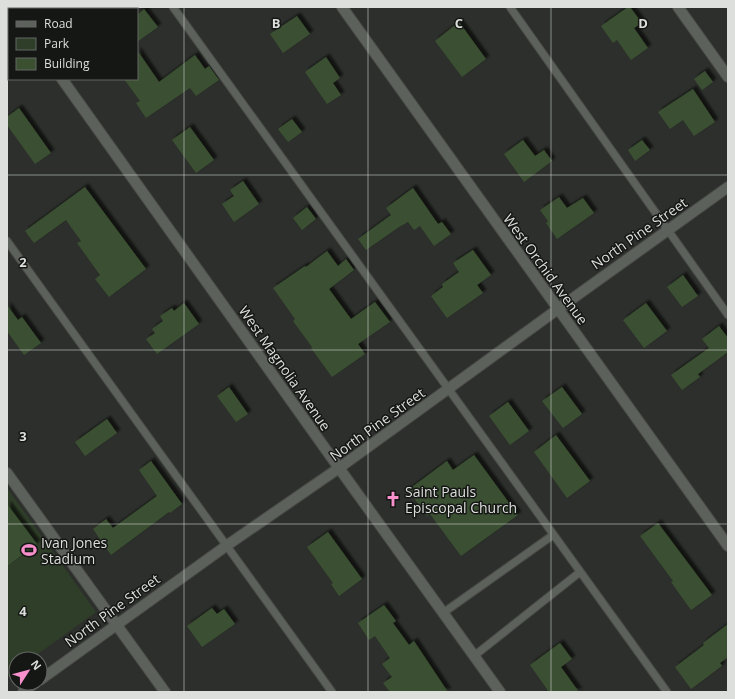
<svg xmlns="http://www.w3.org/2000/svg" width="735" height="699" font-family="'Open Sans',sans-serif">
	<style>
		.green { fill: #2f3e28 }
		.building { fill: #3b5031; filter: url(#shadow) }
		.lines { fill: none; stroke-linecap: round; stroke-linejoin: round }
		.service-casing { stroke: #494b47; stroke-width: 9 }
		.minor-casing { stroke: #494b47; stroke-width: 12 }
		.service { stroke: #5d615c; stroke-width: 7 }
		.minor { stroke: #5d615c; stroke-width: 10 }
		.grid { fill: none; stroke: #dddfdc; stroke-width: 1; stroke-opacity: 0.55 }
		.labels { text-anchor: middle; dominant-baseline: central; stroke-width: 3; stroke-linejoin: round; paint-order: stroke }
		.street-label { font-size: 14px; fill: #dddfdc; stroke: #151715 }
		.poi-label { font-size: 14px; fill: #dddfdc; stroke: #151715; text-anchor: start }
		.grid-label { font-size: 13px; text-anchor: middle; font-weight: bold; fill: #dddfdc; stroke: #151715; stroke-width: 3; stroke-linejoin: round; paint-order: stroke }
	</style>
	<defs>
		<filter id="shadow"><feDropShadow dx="3.5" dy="-3.5" stdDeviation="1" flood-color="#0009"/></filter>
	</defs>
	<rect width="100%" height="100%" fill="#2c2f2b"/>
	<path class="green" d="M7,488L96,612L31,659H16V670L7,677Z"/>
	<path class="building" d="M628,7H630L642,23L634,28L648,48L631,60L617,40L613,43L601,26Z
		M144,9L158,27L137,42V15Z
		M297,16L310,34L283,53L270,34Z
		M459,22L486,59L462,77L435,41Z
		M137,50L159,82L195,55L205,69L209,66L219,80L196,96L190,88L146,118L136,103L140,101L124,79H137Z
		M326,57L340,78L333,83L341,95L327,104L305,72Z
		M705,71L713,82L702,90L694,79Z
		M693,89L715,122L694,136L683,120L670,129L658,112Z
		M19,108L51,153L35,164L7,125V117Z
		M292,119L302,132L288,142L278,129Z
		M190,127L214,160L196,173L172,140Z
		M523,140L535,156L544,150L552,161L524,182L504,154Z
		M642,140L650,150L635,161L628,150Z
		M243,181L259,204L234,222L222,204L234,196L230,190Z
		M85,187L146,269L109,297L95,279L100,275L77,243L81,241L66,220L34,243L25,231Z
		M413,188L438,224L442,222L451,234L434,246L420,226L414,230L408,222L399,227L366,250L358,239L391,215L386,208Z
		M559,197L567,208L583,198L594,213L557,239L546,223L548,221L540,210Z
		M307,207L316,219L302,230L293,218Z
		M473,250L491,275L477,285L483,293L447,318L431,296L443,287L442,284L459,272L453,263Z
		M327,251L338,266L346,259L354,270L329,289L351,319L375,302L390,322L358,344L365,354L332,377L311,348L312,347L293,321L295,319L273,288L305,266L306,267Z
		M683,275L698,296L682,307L667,287Z
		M184,303L199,324L157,354L146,339L155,333L152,329L163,321L160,316L172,308L174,311Z
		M646,303L667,331L644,348L623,320Z
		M7,305L18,320L22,317L41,343L24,355L7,331Z
		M719,326L728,338V352L698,374L700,377L682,390L671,375L709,348L702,339Z
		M229,387L248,414L236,422L217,396Z
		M562,387L582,414L563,428L542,401Z
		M508,402L529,431L510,445L489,416Z
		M107,419L117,433L85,456L75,442Z
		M556,435L590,481L567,498L534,452Z
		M474,455L518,515L461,556L430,514L427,516L408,490L447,461L453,470Z
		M151,461L182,504L170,513L169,512L111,555L93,529L106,519L113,528L157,496L139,470Z
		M7,504L37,544L7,566Z
		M658,523L712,595L691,610L671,582L673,581L640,536Z
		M328,532L362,579L339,596L331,584L333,583L307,547Z
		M384,605L396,621L393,623L409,645L414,641L448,692H390L383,683L392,677L382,664L390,658L375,636L369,640L358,623Z
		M212,608L217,614L224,609L235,624L202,647L187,626Z
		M728,624V657L720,663L722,666L691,689L675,667L704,645L703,643Z
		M560,643L572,659L561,667L579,692H549L530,665Z"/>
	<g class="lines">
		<g class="service-casing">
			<path id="service" d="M173,7L667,692
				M510,7L728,315
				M7,241L332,692
				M443,613L553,535
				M474,656L580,572"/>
		</g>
		<g class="minor-casing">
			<path id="minor" d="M10,7L12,9
				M342,7L728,546
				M678,7L728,77
				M65,9L68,7
				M7,47L9,46
				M62,79L339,468L500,692
				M7,473L165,692
				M40,680L226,546L339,468L448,389L558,309L728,187
				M23,692L35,683"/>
		</g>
		<use href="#service" class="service"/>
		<use href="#minor" class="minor"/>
	</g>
	<path class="grid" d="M184,7V692M368,7V692M551,7V692M7,175H728M7,350H728M7,524H728"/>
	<defs>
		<g id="church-bare" transform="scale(1.2)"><path d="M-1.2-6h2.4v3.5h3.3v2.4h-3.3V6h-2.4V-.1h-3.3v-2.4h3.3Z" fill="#f890cb" stroke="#151715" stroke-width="2.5" paint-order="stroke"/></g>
		<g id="stadium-bare" transform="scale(1.2)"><path d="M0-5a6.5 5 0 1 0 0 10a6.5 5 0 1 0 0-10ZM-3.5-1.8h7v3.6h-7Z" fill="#f890cb" stroke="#151715" stroke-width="2.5" paint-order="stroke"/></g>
	</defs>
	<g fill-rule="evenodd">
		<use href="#church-bare" x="393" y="499"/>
		<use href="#stadium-bare" x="29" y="550"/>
	</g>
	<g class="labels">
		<g class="street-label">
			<text transform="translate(639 233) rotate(-35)">North Pine Street</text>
			<text transform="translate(546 269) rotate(54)">West Orchid Avenue</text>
			<text transform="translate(285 368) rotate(55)">West Magnolia Avenue</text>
			<text transform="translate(377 424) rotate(-36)">North Pine Street</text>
			<text transform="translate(112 610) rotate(-36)">North Pine Street</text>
		</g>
		<g class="poi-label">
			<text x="405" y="491">Saint Pauls<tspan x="405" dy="16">Episcopal Church</tspan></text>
			<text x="41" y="542">Ivan Jones<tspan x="41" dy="16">Stadium</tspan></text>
		</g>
	</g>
	<g class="grid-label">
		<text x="276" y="28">B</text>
		<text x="459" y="28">C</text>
		<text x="643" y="28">D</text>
		<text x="23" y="267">2</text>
		<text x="23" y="441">3</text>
		<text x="23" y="616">4</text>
	</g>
	<rect width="735" height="699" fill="none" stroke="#dddfdc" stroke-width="16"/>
	<rect x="8" y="8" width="130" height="72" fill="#151715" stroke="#656765"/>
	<rect x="16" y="21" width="20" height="6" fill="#5d615c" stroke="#656765"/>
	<text x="44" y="28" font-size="12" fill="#dddfdc">Road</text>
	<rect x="16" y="38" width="20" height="12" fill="#2f3e28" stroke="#656765"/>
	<text x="44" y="48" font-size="12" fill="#dddfdc">Park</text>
	<rect x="16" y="58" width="20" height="12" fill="#3b5031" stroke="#656765"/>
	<text x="44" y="68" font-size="12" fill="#dddfdc">Building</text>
	<g transform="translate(28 671) rotate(54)"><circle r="19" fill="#151715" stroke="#656765"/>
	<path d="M0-3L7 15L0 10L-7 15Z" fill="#f890cb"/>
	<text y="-6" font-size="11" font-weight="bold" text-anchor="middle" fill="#dddfdc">N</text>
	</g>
</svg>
